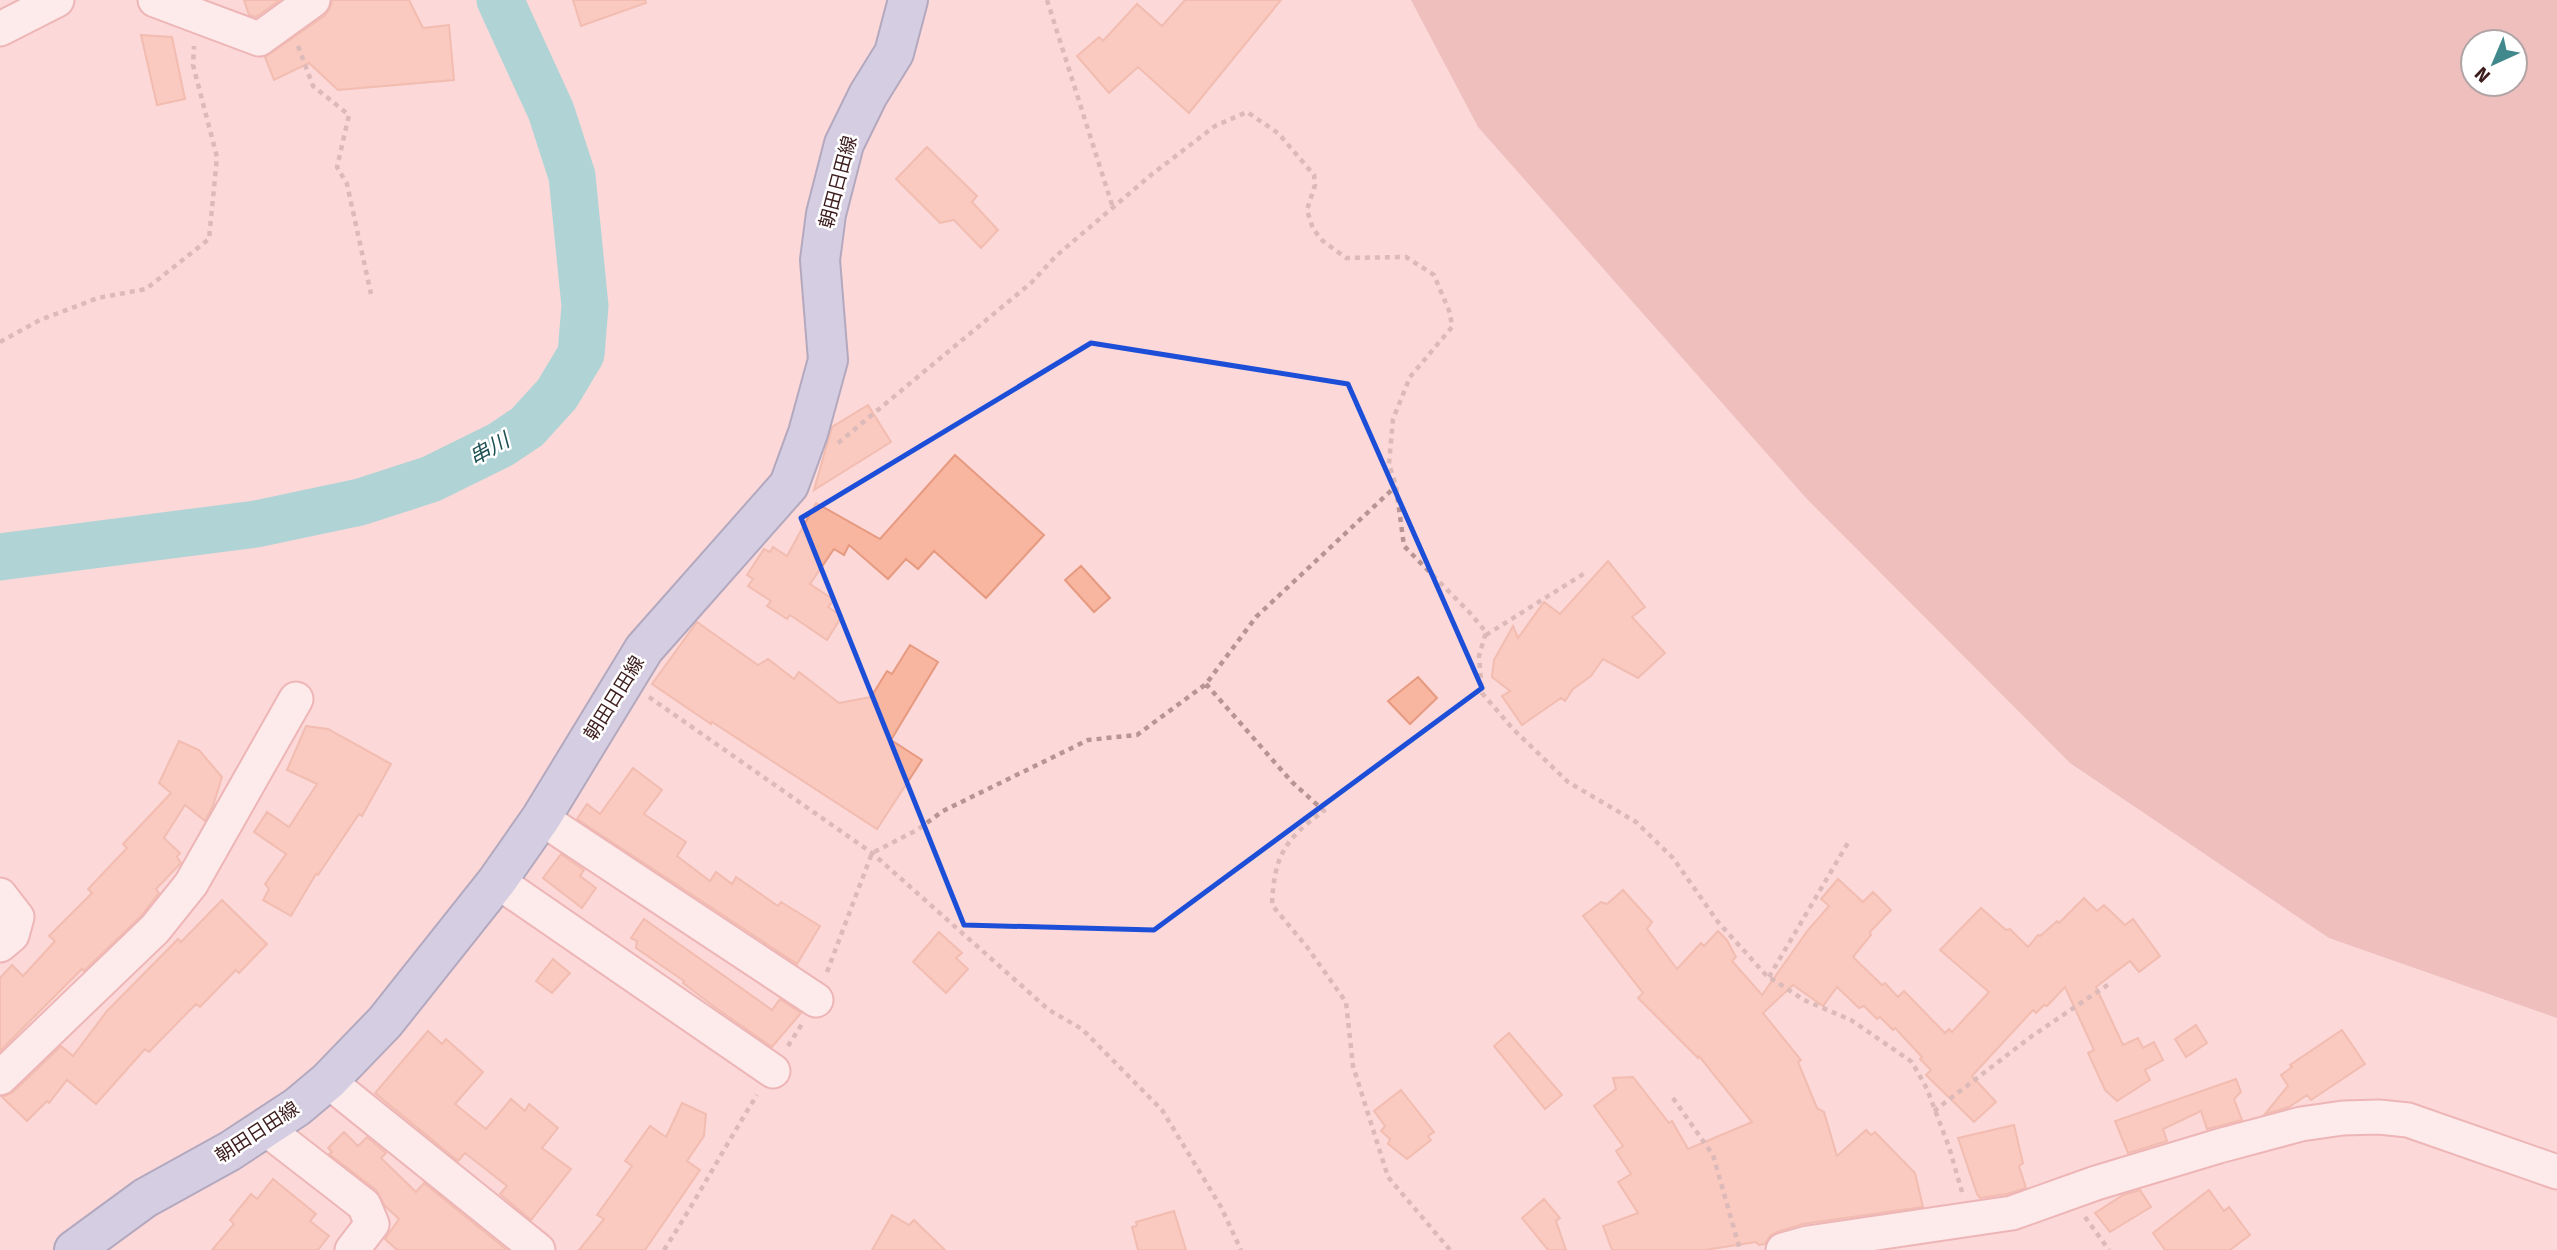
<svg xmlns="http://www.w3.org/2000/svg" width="2557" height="1250" font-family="'Fira Sans','Noto Sans JP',sans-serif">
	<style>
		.green { fill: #df9f9e; fill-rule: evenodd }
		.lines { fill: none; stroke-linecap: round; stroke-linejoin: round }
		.river { stroke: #56ccd2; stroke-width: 47 }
		.building { fill: #f8b59f; stroke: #e69a80; stroke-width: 2 }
		.minor-casing { stroke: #dd8b8c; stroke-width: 37 }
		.major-casing { stroke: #5c6e9d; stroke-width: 42 }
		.path { stroke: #b79594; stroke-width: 4.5; stroke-dasharray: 5 5; stroke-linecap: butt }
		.minor { stroke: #fff; stroke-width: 33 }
		.major { stroke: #a7c2ee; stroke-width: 38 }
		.marked { fill: none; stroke: #1d4ed8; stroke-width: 5; stroke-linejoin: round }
		.labels { text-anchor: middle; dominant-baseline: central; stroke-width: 5; stroke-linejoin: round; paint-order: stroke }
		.street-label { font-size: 19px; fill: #3c1c1d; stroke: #fff }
		.water-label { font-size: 21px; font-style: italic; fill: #1d5153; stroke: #fff }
	</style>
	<rect width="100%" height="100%" fill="#fcd9d8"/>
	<path class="green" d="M1411,0H2557V1018L2329,938L2070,763L1806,498L1478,127ZM2473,42H2515V84H2473Z"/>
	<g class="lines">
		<path class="river" d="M0,557L256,524L360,502L431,479L500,445L527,427L557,394L581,354L585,306L572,176L551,111L500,0"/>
	</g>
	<path class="building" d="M244,0H280L256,17L249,15Z
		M332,0H409L423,28L449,25L454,80L338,90L309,63L274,80L265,57L324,16L330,8Z
		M573,0H645L646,3L581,26Z
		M1185,0H1281L1189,113L1138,67L1109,93L1077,56L1099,37L1103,41L1137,4L1162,26Z
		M141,35L172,37L185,99L157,105Z
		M927,147L977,196L972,202L998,230L981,248L954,220L940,223L896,179Z
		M868,405L891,442L814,490L832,427Z
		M955,455L1044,535L986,598L934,551L918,569L906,559L888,579L849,545L844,555L834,549L810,584L834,600L828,607L842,616L827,640L790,615L787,619L767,606L771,601L748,586L753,579L747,575L764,549L770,552L773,547L787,556L816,503L880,539Z
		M1608,561L1645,607L1632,617L1665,653L1638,678L1603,659L1591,676L1573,689L1565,701L1561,698L1522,725L1502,696L1510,691L1492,677L1494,660L1513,626L1518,638L1544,602L1560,614Z
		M1081,566L1110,598L1094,612L1065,580Z
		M697,622L758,665L768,659L794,679L799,672L839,703L871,697L887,671L892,674L910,645L938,662L891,740L922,760L877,829L712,722L711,724L652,684Z
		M1418,677L1437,698L1410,724L1388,701Z
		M306,726L328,729L391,764L362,816L359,814L318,875L316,874L291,916L263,900L269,889L265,884L286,854L254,832L267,812L289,827L317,784L287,770Z
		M179,741L199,750L222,777L213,806L205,821L185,805L164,838L180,853L177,857L181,863L156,889L159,893L141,916L84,971L82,969L0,1051V978L12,965L23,976L55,941L49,936L92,893L88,889L127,848L123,844L171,793L159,783Z
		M633,768L662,790L644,814L686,842L677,856L710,881L716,872L732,884L736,877L778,906L781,902L820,926L797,964L577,819L587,804L600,814Z
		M561,854L584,870L580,876L596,888L582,908L543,878Z
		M1838,879L1863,902L1873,892L1891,910L1870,932L1871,935L1853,957L1882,985L1885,983L1898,997L1904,991L1945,1033L1949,1029L1952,1032L1989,992L1940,950L1981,908L2006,930L2010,929L2028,947L2038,935L2040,936L2057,921L2059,923L2084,898L2097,911L2104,905L2125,925L2133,919L2160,956L2139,972L2130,961L2096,987L2123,1045L2138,1038L2143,1048L2154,1042L2163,1060L2145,1070L2150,1080L2117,1101L2105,1090L2088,1053L2094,1050L2065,987L2047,1006L2044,1005L2036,1013L2033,1010L1972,1076L1996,1102L1974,1122L1926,1075L1931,1070L1920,1059L1922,1057L1895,1028L1893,1030L1880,1017L1877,1019L1864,1006L1859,1008L1837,987L1823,1006L1793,985L1763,1013L1801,1060L1798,1062L1817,1108L1824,1112L1837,1156L1866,1130L1871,1135L1875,1132L1915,1173L1923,1207L1803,1224L1777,1232L1770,1236L1765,1244L1759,1245L1756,1242L1705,1250H1612L1603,1226L1638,1213L1618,1182L1631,1174L1616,1151L1623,1146L1594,1106L1616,1089L1613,1078L1633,1077L1669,1123L1672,1121L1688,1149L1752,1122L1699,1056L1698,1058L1638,998L1643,993L1583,916L1601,902L1607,904L1623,890L1652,922L1647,929L1677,969L1701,943L1704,946L1718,931L1727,940L1736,957L1732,961L1762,995L1808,930L1829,906L1821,899Z
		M222,900L267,944L239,973L236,970L200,1007L196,1004L149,1052L145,1049L96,1104L67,1080L49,1103L47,1101L27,1121L2,1097L13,1092L61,1046L73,1056L107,1011L178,939L181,942Z
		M644,919L772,1010L780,999L801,1013L772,1047L716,1008L683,983L684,981L636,948L637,941L631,938Z
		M939,932L962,953L956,958L968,969L946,993L913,962Z
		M553,959L570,973L552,993L536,981Z
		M2196,1025L2207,1043L2186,1057L2175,1039Z
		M2342,1030L2365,1064L2311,1100L2307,1095L2289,1107L2265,1114L2288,1086L2281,1075L2292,1067L2290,1065Z
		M428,1031L442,1044L446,1039L483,1072L455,1104L486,1129L511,1099L525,1111L529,1104L558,1128L542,1148L571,1169L531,1220L500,1194L507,1186L465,1153L458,1161L375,1093Z
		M1509,1033L1562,1095L1545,1109L1494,1046Z
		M2236,1079L2241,1092L2234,1099L2242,1120L2207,1129L2201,1111L2163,1129L2167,1141L2128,1153L2115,1121Z
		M1401,1090L1434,1132L1428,1136L1431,1140L1407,1159L1388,1144L1390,1139L1381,1131L1385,1126L1374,1111Z
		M682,1103L706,1114L704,1136L687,1161L700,1170L645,1250H579L604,1219L597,1215L632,1166L625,1161L650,1126L666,1137Z
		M2014,1125L2023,1163L2019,1166L2026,1188L2007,1194L1980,1198L1977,1194L1958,1138Z
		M344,1132L358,1146L367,1137L386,1153L381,1158L416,1192L424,1183L507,1250H397L385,1239L399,1219L385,1206L376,1190L329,1154L332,1152L328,1148Z
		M273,1179L316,1214L310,1221L329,1236L318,1250H212L234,1224L230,1220L251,1194L257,1199Z
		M2140,1190L2151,1207L2110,1232L2095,1213L2123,1195Z
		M2209,1190L2224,1211L2229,1207L2250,1235L2230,1250H2165L2153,1233Z
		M1544,1199L1560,1218L1556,1221L1566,1250H1548L1522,1218Z
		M1174,1211L1186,1250H1138L1132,1227L1137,1226L1136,1222Z
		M892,1215L909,1225L914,1220L945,1250H872Z"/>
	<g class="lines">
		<g class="minor-casing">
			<path id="minor" d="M155,0L259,39L313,0
				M0,29L57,0
				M541,818L816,1000
				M497,881L773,1071
				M0,895L17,917L12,935L0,945
				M0,1078L155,929L191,884L296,699
				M328,1081L538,1250
				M266,1129L364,1205L372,1224L352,1250
				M1783,1250L1808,1243L2012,1213L2096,1183L2219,1146L2301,1124L2343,1118L2379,1117L2408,1120L2557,1172"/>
		</g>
		<g class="major-casing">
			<path id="major" d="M74,1250L145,1198L230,1151L297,1107L328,1081L385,1022L497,881L541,818L644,649L789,485L808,433L828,360L820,260L826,214L844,144L868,95L894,53L908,0"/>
		</g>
		<path class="path" d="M1047,0L1113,208
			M298,46L313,86L349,115L337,167L347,184L371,294
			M0,342L40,320L98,298L146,289L209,239L217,157L193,65L194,46
			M838,443L1031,283L1056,256L1151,175L1215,126L1247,112L1278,133L1314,175L1315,185L1307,210L1313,229L1323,241L1346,258L1406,257L1434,275L1450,313L1452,327L1410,377L1393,419L1389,464L1396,486L1404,546L1470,613L1486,632L1479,656L1482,693L1513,729L1568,782L1636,822L1673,858L1718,922L1766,975L1804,1000L1851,1020L1912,1062L1927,1089L1949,1147L1962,1192
			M1486,635L1585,573
			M1206,684L1292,782L1324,811C1284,839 1274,857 1272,905L1307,947L1346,1002L1353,1066L1388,1177L1450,1250
			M649,697L872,853L1049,1010L1082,1029L1162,1110L1221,1207L1241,1250
			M827,972L872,853L917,830L943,811L1088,740L1137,735L1206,684L1256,617L1396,486
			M1769,977L1849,841
			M788,1046L802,1024
			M1673,1098L1713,1155L1740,1250
			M1934,1111L2032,1036L2112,982
			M2085,1217L2109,1250
			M664,1250C697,1199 725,1146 757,1095"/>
		<use href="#minor" class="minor"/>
		<use href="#major" class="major"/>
	</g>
	<path d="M0 0H2557V1250H0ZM1091,343L1348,384L1482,688L1154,930L964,925L801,518Z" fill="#fcd9d8" fill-opacity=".55" fill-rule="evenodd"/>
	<path class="marked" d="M1091,343L1348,384L1482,688L1154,930L964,925L801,518Z"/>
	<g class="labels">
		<g class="street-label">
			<text transform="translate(838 182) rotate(-75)">朝田日田線</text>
			<text transform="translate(614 698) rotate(-58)">朝田日田線</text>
			<text transform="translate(257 1132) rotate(-33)">朝田日田線</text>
		</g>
		<g class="water-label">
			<text transform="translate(489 449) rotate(-29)">串川</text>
		</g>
	</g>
	<g transform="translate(2494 63) rotate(224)"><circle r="33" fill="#ffffff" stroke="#b1a4a5" stroke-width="2"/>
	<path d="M0-5L12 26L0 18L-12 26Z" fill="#40888c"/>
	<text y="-10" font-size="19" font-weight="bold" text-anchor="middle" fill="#3c1c1d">N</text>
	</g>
</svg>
